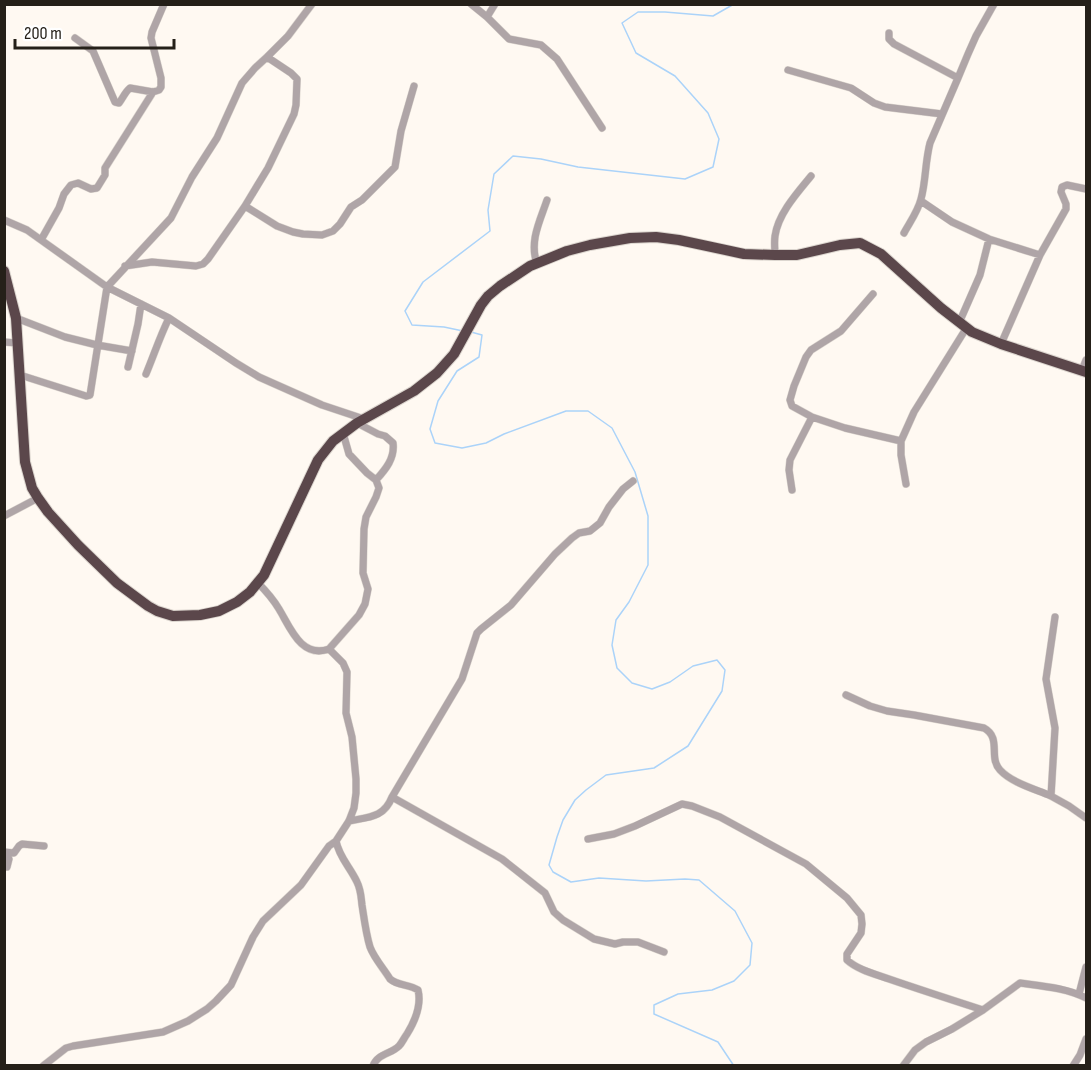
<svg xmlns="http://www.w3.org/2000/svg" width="1091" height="1070" font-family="'Sofia Sans Condensed',sans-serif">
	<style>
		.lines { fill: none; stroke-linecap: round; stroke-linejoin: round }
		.stream { stroke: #abd3f9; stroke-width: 1.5 }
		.minor-casing { stroke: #dcd6cf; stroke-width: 8 }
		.highway-casing { stroke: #dcd6cf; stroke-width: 12 }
		.minor { stroke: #afa5a7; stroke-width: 7 }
		.highway { stroke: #5b474b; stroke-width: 10 }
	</style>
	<rect width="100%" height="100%" fill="#fff9f2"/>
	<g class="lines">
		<path class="stream" d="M463,331L444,327L412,325L405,311L423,282L490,231L488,210L494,174L513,156L541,159L578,167L685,179L713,167L719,139L708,113L675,76L636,53L622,23L638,12H665L713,16L734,4
			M471,332L482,335L479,357L457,371L438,401L430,429L435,443L462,448L486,443L504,434L566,411H588L612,428L635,472L648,516V565L629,602L616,620L612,645L617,668L632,683L652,689L670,682L693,666L717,660L725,670L722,691L688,746L654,768L606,775L586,790L575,800L563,820L557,837L549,865L553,872L571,882L599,878L646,881L685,879L699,880L735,911L752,943L750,965L734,981L712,990L678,994L654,1005V1014L718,1042L734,1066"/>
		<g class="minor-casing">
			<path id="minor" d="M471,4L487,17L509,39L541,45L557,59L602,128
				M487,17L495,4
				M889,33V39L894,44L958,78
				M75,38L93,51L115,102L119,103C123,98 125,92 130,88L153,92L159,90L161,87V78L151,38L152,32L164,4
				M788,70L851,88L874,103L885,107L942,114
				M921,201L952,222L989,239L1040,255
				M245,206L277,226L293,232L303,234L322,235L333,231L340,224L351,207L362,200L395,167L401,131L414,86
				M4,220L27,230L107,287L169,318L236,363L259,377L322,405L364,419
				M904,233C910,222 918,211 921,199C926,181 925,162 930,143L958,78L968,54L976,36L994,4
				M41,240L59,208L64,194L71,185L78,183L91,189L97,188L105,175V168L153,92
				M775,255C775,249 774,243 775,236C778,214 797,193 811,176
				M537,264C529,241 540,221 547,200
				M125,266L152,262L196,266L203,264L208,259L245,206L268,168L294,114L296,105L297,79L291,73L267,57
				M873,294L841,331L811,350L806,357L794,386L790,400L792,406L812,417L845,428L901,441
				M16,318L65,337L97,345L132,351
				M959,323L980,275L989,239
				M4,342L17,343
				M1001,344L1040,255L1066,209V204L1061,192L1062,187L1067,185L1086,189
				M128,367L138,324L141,304
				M1082,370L1086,360
				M146,374C154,355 160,336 169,318
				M20,375L86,396L90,395L107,287L171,218L192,177L217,138L242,83L255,68L267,57L288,36L312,4
				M357,423L378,434L385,436L393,443C395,458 386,469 376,480
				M343,433L349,454L367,473L376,480L379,488L376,497L366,517L364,529L363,573L368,589L365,604L359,615L329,649L343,663L347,672L346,713L352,737L356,779V793L354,808L349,821L336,841C339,857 350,867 357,882C361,890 361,897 362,905C364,918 366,934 370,947C374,958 384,969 390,979C398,986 409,984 418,990C422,1006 415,1021 407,1034C404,1038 402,1043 399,1046C391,1054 377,1054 373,1066
				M906,484L901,455V441L914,412L967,327
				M792,490L789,470L790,460L812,417
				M4,516L38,498
				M258,583C266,591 273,599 279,609C290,627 301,659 329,649
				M1055,617L1046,679L1055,728L1051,796L1069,806L1086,818
				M846,695L870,706L887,711L914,715L984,728C1002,738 988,757 1000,770C1012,783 1035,789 1051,796
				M392,797L502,859L545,893L554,912L563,920L594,939L615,944L623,942H638L664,952
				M349,821C368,817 384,818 392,797L462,679L477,633L481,629L511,605L555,554L572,538L579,533L590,531L600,523L609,507L623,489L633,481
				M588,839L614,834L635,826L682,804L692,806L720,817L806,864L847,898L861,915L862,924L861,933L847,954V960C858,970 875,974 889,979C921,990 952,1000 983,1010
				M4,852L14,853L19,846L22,844L44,846
				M4,853L9,859L7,867
				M1079,994L1086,967
				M43,1066L66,1048L73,1046L163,1032L188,1021L207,1009L216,1001L231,985L253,937L263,921L301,885L329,846L336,841
				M903,1066L915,1050L926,1042L952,1029L983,1010L1020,983C1042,986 1067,988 1086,998
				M1073,1066L1080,1055L1086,1039"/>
		</g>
		<g class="highway-casing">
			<path id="highway" d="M4,271L16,318L25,462L32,488L38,498L48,512L78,545L117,583L148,606L157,611L173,616L200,615L219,611L237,602L250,592L264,575L318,460L333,441L357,423L414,391L437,373L454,354L481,305L488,296L500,286L530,266L567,251L590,245L630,238L656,237L679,240L744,254L775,255H797L840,245L860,243L881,254L941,308L972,332L1001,344L1086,372"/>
		</g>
		<use href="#minor" class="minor"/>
		<use href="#highway" class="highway"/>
	</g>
	<rect width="1091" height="1070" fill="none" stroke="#252019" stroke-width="12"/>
	<path d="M15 39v9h159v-9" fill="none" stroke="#252019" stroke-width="3"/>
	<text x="24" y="39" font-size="18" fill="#252019" stroke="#ffffff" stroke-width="4.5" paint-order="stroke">200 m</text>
</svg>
